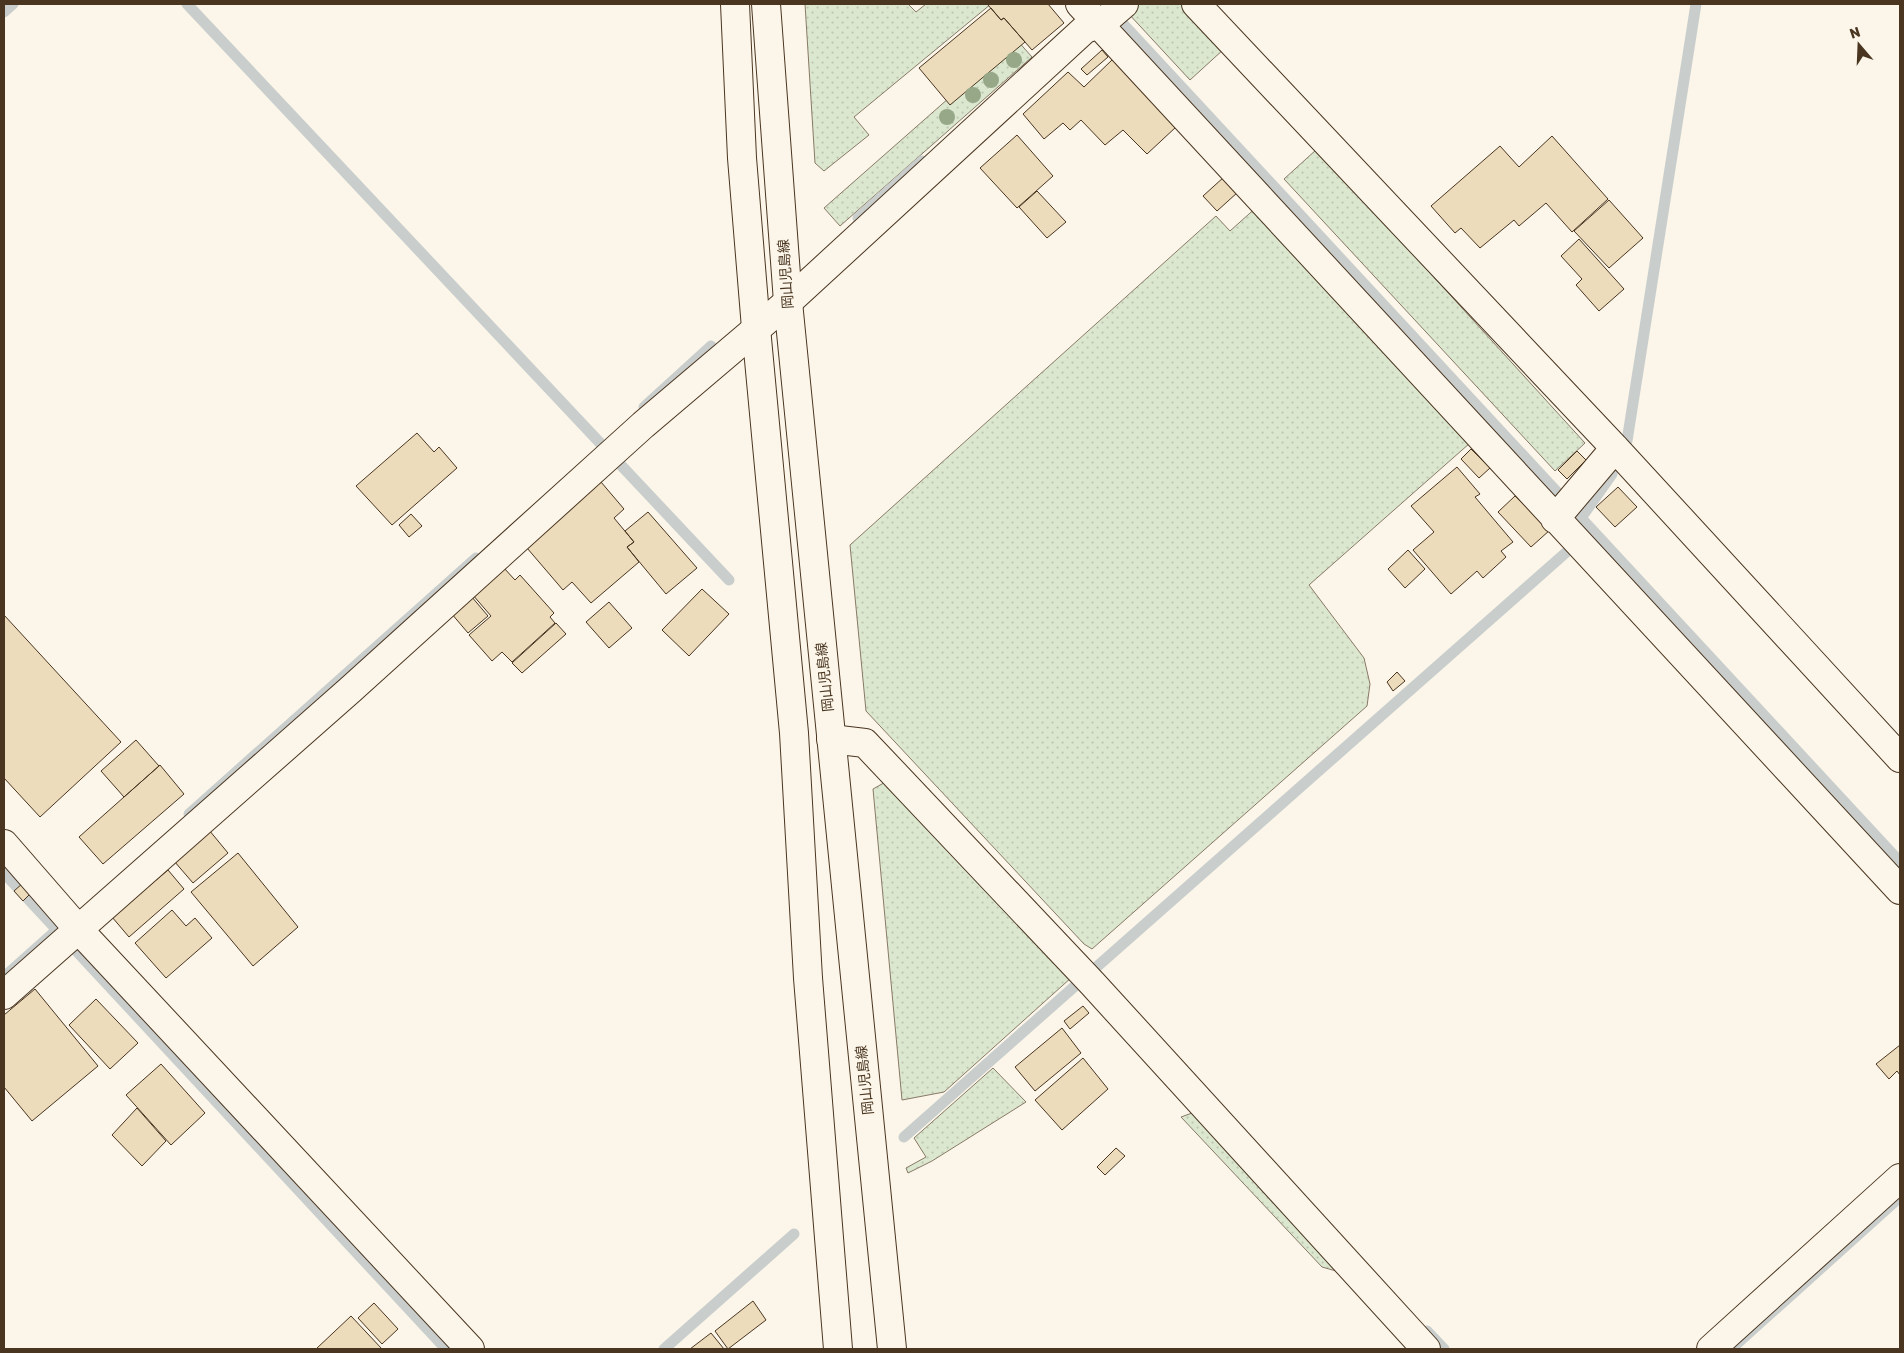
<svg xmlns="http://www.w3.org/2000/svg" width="1904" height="1353" font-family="Rubik,'Noto Sans JP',sans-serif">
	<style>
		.green { fill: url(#green-dots); stroke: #887966 }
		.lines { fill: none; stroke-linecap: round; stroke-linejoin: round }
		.stream { stroke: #c9cecd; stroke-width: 11 }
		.building { fill: #ecdcbc; stroke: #4a3520 }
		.street-casing { stroke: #4a3520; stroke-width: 30 }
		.primary-casing { stroke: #4a3520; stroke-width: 30 }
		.street { stroke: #fbf6e9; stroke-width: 28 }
		.primary { stroke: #fbf6e9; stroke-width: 28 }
		.tree { fill: #96a887 }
		.labels { text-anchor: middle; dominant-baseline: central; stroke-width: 4; stroke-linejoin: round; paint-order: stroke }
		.street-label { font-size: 14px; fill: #4a3520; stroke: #fbf6e9 }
	</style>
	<defs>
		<pattern id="green-dots" width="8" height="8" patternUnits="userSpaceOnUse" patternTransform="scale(1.25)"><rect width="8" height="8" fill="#dce7d0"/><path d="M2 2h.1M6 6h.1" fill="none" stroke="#bec7b2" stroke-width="1.8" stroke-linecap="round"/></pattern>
	</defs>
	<rect width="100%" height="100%" fill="#fbf6e9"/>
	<path class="green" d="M805,4H908L916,12L926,4H991L854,117L869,135L824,171L815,163Z
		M1137,4H1182L1224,49L1190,80L1127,12Z
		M1016,39L1032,57L840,226L824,208Z
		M1317,149L1585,443L1555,471L1284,179Z
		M1259,205L1470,443L1309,585L1364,658L1370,684L1367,706L1092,949L1084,944L866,711L850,545L1216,216L1230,231Z
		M889,780L1072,977L944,1092L902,1100L873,789Z
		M993,1068L1026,1102L932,1161L908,1173L906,1168L926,1157L914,1138Z
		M1192,1113L1203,1116L1343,1273L1322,1267L1181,1117Z"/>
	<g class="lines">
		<path class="stream" d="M187,4L729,580
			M4,12L13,4
			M1112,12L1900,862
			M858,218L922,161
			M644,407L711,346
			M1627,441L1696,4
			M1581,518L1612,474
			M189,814L476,558
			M4,873L446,1349
			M4,977L60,927
			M904,1137L1579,541
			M1427,1331L1444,1349
			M664,1349L794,1234
			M1731,1349L1900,1197"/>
	</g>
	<path class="building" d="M989,4H1048L1064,23L1032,50L1004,18L1001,20L988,5Z
		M991,8L1001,20L1004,18L1025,42L950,105L919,68Z
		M1102,50L1108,57L1087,75L1081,69Z
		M1113,59L1176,127L1147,154L1123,130L1105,145L1081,120L1070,130L1063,123L1044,139L1023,114L1068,72L1084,87Z
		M1017,135L1053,176L1017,208L980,168Z
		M1552,136L1608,199L1572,232L1546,203L1519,226L1514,220L1480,248L1461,228L1455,233L1431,206L1500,146L1519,167Z
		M1224,177L1238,192L1217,211L1203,196Z
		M1037,191L1066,222L1047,238L1019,207Z
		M1609,200L1643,238L1609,268L1574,231Z
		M1579,239L1624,289L1599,311L1576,285L1582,279L1561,256Z
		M417,433L434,452L439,447L457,468L392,525L356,486Z
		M1471,449L1490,468L1479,478L1461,459Z
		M1577,451L1586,460L1567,479L1558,470Z
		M1457,467L1480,494L1475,497L1513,542L1501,551L1506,557L1483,578L1477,571L1451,594L1413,550L1434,532L1411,506Z
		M601,482L624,509L614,518L634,542L627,547L639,562L591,603L572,582L563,590L527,548Z
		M1618,487L1637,507L1615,527L1596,507Z
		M1515,496L1550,530L1531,547L1498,512Z
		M648,512L697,568L666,594L627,547L634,542L625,531Z
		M411,514L422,526L409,537L399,525Z
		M1408,550L1425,569L1405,588L1388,569Z
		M503,567L515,580L520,575L554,613L550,617L555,623L512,662L502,652L492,661L469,635L491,616L472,594Z
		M702,589L729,614L689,656L662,630Z
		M471,596L488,616L468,633L451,613Z
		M609,602L632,628L609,648L586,622Z
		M4,615L121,742L40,817L4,778Z
		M556,623L566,634L522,673L512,663Z
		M1397,672L1405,681L1393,691L1387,682Z
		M136,740L159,766L124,797L101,771Z
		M160,765L184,794L103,864L79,837Z
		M209,830L228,853L193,883L174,861Z
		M238,853L298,927L253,966L191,892Z
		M168,870L184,889L129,937L112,917Z
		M23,883L31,893L23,901L14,891Z
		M172,910L186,926L195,918L212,938L166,978L135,943Z
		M35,989L98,1066L32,1121L4,1087V1015Z
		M96,999L138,1043L110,1069L69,1025Z
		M1083,1006L1089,1013L1070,1029L1064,1021Z
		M1062,1028L1081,1053L1035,1091L1015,1067Z
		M1900,1045V1075L1897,1071L1889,1079L1876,1064Z
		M1083,1058L1108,1089L1062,1130L1035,1100Z
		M161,1064L205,1113L171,1145L126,1095Z
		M137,1108L166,1141L142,1166L112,1135Z
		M1116,1148L1125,1156L1105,1175L1097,1167Z
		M753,1301L766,1320L728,1349L715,1331Z
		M374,1303L398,1329L382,1344L358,1318Z
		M351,1316L382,1349H316Z
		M711,1333L724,1349H690Z"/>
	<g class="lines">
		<g class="street-casing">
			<path id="street" d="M1080,4L1900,890
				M1196,4L1615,448L1900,758
				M1555,519L1615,448
				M831,739L865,743L1092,983L1426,1349
				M4,844L78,929L470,1349
				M4,995L350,690L643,425L788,302L1085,29L1102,23L1124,4
				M1711,1349L1900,1178"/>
		</g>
		<g class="primary-casing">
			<path id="primary" d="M735,4L742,158L756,328L794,733L808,978L838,1349
				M766,4L788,302L892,1349"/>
		</g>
		<use href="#street" class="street"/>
		<use href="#primary" class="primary"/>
	</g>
	<g class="tree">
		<circle cx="1014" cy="60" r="8"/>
		<circle cx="991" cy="80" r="8"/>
		<circle cx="973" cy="95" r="8"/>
		<circle cx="947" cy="117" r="8"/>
	</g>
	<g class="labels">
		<g class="street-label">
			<text transform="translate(786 274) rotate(-94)">岡山児島線</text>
			<text transform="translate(825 677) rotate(-96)">岡山児島線</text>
			<text transform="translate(865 1080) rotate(-96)">岡山児島線</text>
		</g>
	</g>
	<rect width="1904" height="1353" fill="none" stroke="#4a3520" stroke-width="10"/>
	<g transform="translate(1859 45) rotate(341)" stroke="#fbf6e9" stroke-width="4" paint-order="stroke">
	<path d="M0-4L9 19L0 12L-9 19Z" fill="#4a3520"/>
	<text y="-8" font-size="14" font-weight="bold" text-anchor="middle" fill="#4a3520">N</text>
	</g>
</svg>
